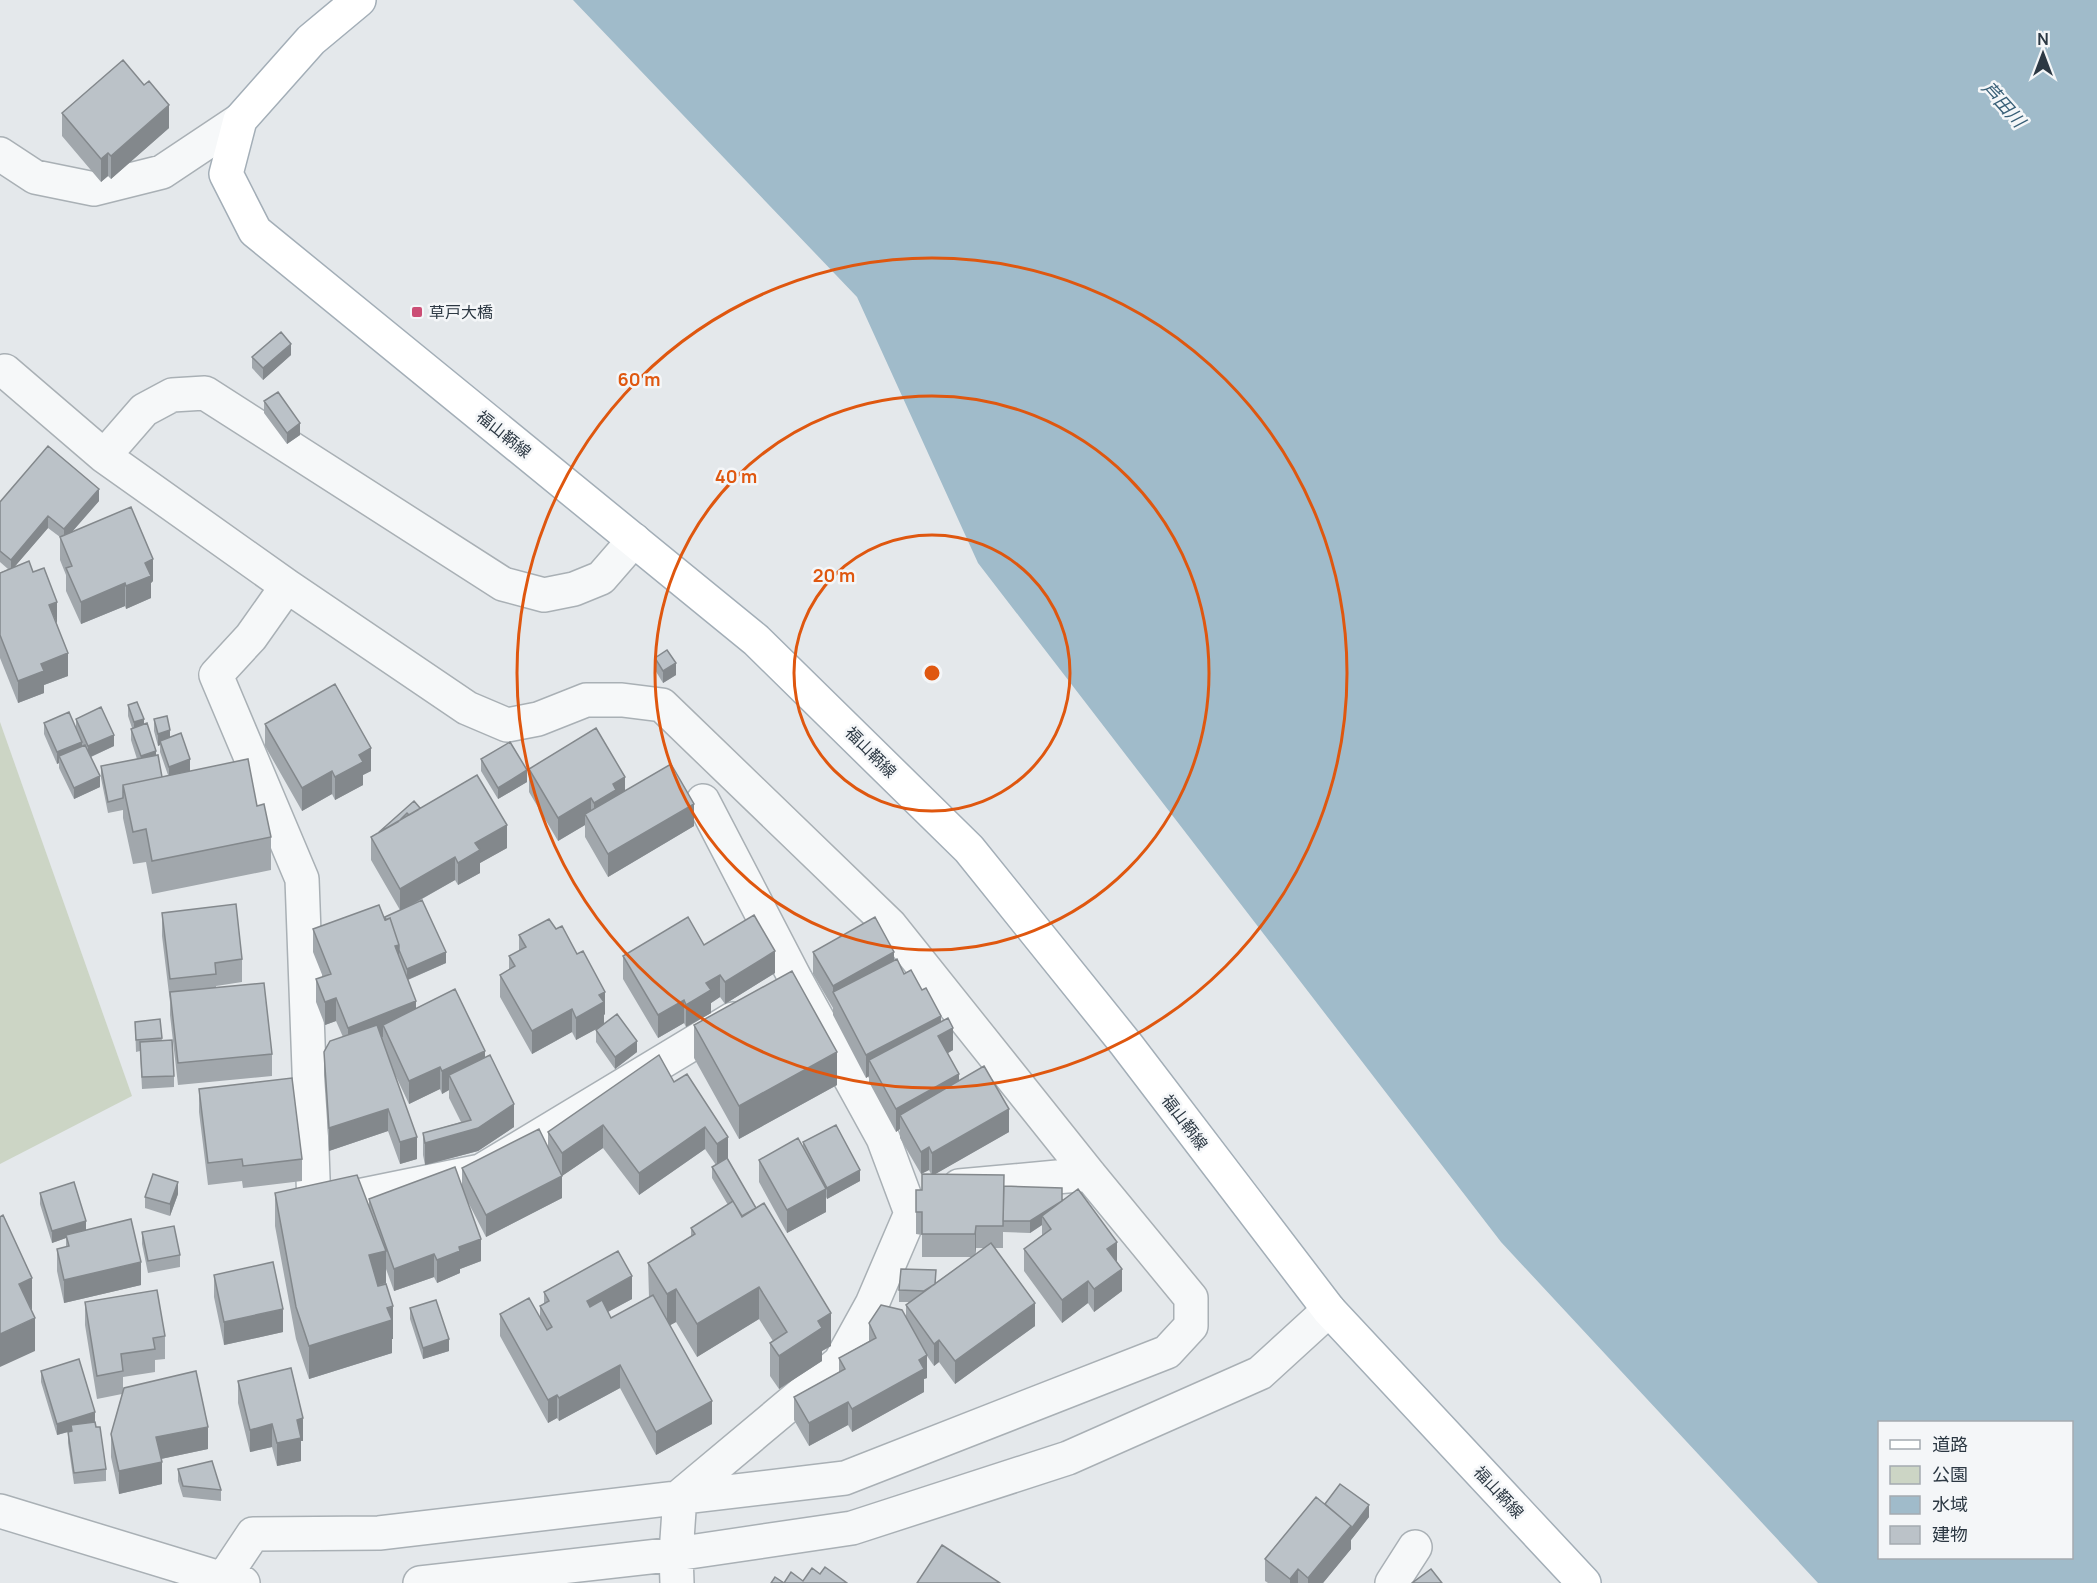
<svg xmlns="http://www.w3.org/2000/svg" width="2097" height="1583" font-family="Manrope,'Noto Sans JP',sans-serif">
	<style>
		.green { fill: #ccd5c5 }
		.water { fill: #a0bbca; fill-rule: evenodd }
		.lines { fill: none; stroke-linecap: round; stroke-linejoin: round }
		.minor-casing { stroke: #a9b0b5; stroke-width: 36 }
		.major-casing { stroke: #a3aeb7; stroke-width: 36 }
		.minor { stroke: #f6f8f9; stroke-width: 33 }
		.major { stroke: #fff; stroke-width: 33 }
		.wall { fill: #a1a7ac; fill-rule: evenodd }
		.shaded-wall { fill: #83888c }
		.building { fill: #bbc2c8; stroke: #83888c; stroke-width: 1.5 }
		.ring { fill: none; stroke: #df570f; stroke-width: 3 }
		.poi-dot { fill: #cb4e75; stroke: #f4f6f8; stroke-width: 2 }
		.labels { text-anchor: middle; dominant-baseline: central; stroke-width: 5; stroke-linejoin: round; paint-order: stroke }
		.poi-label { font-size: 16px; fill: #2c3843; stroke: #f4f6f8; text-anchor: start }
		.street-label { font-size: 16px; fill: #2c3843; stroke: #f4f6f8 }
		.water-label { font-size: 18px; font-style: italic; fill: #375e76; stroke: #f4f6f8 }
		.centre { fill: #df570f; stroke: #f4f6f8; stroke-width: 3 }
		.ring-label { font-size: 18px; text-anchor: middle; font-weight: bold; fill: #df570f; stroke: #f4f6f8; stroke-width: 5; stroke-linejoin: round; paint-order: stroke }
	</style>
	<rect width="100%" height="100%" fill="#e4e8eb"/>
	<path class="green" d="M0,722L132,1096L0,1164Z"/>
	<path class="water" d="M573,0H2097V1583H1818L1501,1242L978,563L857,297ZM1880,1422H2072V1558H1880Z"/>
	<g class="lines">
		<g class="minor-casing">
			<path id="minor" d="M0,154L35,177L94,189L162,172L240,120
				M5,371L104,456L287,586L467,708L507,725L538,719L586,700H622L662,705L890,925L1089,1174L1191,1298V1326L1167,1352L845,1478L379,1533L253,1534L223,1579
				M104,456L144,410L172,395L205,393L503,584L544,595L574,589L601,578L634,540
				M287,586L251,637L216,675L302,879L314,1205L481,1171L733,1019
				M959,1186L1089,1174
				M0,1511L223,1579L243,1583
				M420,1583L676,1554L852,1528L1068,1458L1260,1373L1329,1310
				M677,1583L676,1554L680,1496L840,1362L872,1304L911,1213L883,1138L796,980L703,801
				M1392,1583L1415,1547"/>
		</g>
		<g class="major-casing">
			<path id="major" d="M359,0L311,40L240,120L226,174L255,231L756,640L969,849L1126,1044L1329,1310L1584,1583"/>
		</g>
		<use href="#minor" class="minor"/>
		<use href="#major" class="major"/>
	</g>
	<path class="wall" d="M62,113L169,128L111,179L108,176L101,182L62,136Z
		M291,355L263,380L252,368V357Z
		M264,401L300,435L287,444L264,413Z
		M99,501L71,533L153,581L151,583V598L126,609L125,606L81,624L66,591V575L60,560V537L48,528L15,566L57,624L68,676L44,685V693L18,703L0,658V573L8,569L0,562V502Z
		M655,658L676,675L663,683L655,670Z
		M128,705L144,724L156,755L162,777L168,775L160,752V745L158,746L154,731V719L170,737L190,771L257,806L271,837V870L152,894L146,862L133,864L123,818V810L108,813L101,778V766L137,759L131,740V729L132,728L128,716Z
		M76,719L114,746L91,757L100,787L74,799L59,768V763L57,764L44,734V723L76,727Z
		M265,724L371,771L363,775V785L335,800L332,794L302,811L265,746Z
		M481,759L527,782L498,799L481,771Z
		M529,769L625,790L694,826L608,877L585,837V825L558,841L529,792Z
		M414,801L420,808L507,848L480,863V873L458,885L455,880L415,903L446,963L408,980L416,1008L485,1058L514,1127L478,1151L425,1165L423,1155V1133L461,1122L449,1098V1090L442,1094L440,1089L409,1104L392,1068L417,1159L400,1164L388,1131L329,1151L324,1075V1052L343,1037L336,1021L325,1025L316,1002V979L323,977L313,952V929L385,920V917L400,910L371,860V837L378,833Z
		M162,913L242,959V982L216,986V988L272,1054V1076L178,1085L170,1015V1002L162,936Z
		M519,935L605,1014L604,1015V1024L637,1052L615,1069L596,1042V1030L599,1027L576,1040L572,1032L532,1054L500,997V975L509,969V956L519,951Z
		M704,945L775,973L725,1004L720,997L711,1003V1013L686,1027L684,1023L658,1038L623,979V956Z
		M813,952L894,961L904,974L922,990L941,1021L953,1050L948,1053L959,1080L1009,1132L935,1174L1004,1186L1062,1201L1117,1262L1122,1291L1094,1312L1088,1303L1062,1323L1024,1271V1249L1042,1235V1225L1030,1233L1003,1232V1248H994L1035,1326L955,1384L939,1362L934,1366L927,1356V1378L924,1379V1392L852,1432L848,1425L809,1446L794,1420V1397L839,1372V1358L869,1341V1323L906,1317V1305L909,1302H899V1290L935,1283L972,1257H922V1235L916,1234V1190H922L931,1174L929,1170L921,1174L900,1138V1129L896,1132L869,1082V1076L866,1078L833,1015V1008L813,974ZM976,1248H984L975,1255Z
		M160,1019L162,1041L174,1076V1087L142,1089L140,1051L136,1052L135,1022Z
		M694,1025L837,1085L739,1139L694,1058Z
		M674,1082L728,1159L831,1346L822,1351V1361L779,1389L770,1376V1343L773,1341L759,1319L697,1357L676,1322L670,1325L712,1424L656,1455L620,1388L559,1421L557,1418L548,1423L500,1336V1314L540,1318V1306L544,1304V1292L632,1299L608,1312L611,1318L649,1297L648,1263L691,1237V1228L728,1205L712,1178V1167L716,1165L705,1149L639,1195L603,1148L562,1176V1198L486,1237L468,1202L481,1261L460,1269V1273L437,1283L434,1277L394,1291L386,1269V1283L393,1339H392V1353L309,1379L296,1339L275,1226V1193L369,1205V1199L462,1186V1168L548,1147V1132Z
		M199,1089L302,1159V1181L243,1188L242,1181L208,1185L199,1112Z
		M803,1142L860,1181L827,1199L826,1197V1212L787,1233L759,1182V1160L803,1149Z
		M40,1193L86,1230L141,1285L64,1303L57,1271V1249L66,1247V1238L52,1243L40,1204Z
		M178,1194L170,1216L145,1208V1197Z
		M142,1232L180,1255V1267L148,1273L142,1244Z
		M214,1275L283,1332L224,1345L214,1297Z
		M85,1302L165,1336V1359L155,1360V1372L123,1377V1390L208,1449L161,1459L162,1484L119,1494L111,1457V1434L122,1394L97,1399L85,1325Z
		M410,1308L449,1351L423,1359L410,1319Z
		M41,1371L95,1422L106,1469V1481L74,1484L68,1443V1432L57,1435L41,1382Z
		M238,1381L303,1441H301V1461L277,1466L272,1447L250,1452L238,1403Z
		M178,1469L221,1490V1501L183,1497L178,1481Z
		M1325,1504L1369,1517L1351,1540V1549L1323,1583H1268L1265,1581V1559Z"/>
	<path class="shaded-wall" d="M169,105V128L111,179V156Z
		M108,153V176L101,182V159Z
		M291,344V355L263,380V368Z
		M300,423V435L287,444V433Z
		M99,489V501L64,541V529Z
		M48,516V528L11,571V560Z
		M153,559V581L151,583V598L126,609V586L145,563Z
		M125,583V606L81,624V602Z
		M57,602V624L49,605Z
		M68,653V676L44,685V693L18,703V681L41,664Z
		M676,663V675L663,683V671Z
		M144,719V730L134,733V722Z
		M170,730V742L160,741V745L158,746V734Z
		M114,735V746L88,758V746Z
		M82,742V753L59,756V763L57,764V752Z
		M371,748V771L363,775V785L335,800V777L359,755Z
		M156,751V762L141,768V756Z
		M190,759V771L169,779V767Z
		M527,770V782L498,799V788Z
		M332,771V794L302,811V788Z
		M100,776V787L74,799V788Z
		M625,777V799L594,825V803L613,784Z
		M591,798V821L585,814V825L558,841V818Z
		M694,804V826L608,877V854Z
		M507,825V848L480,863V873L458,885V863L475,843Z
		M455,857V880L400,911V889Z
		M399,945V967L395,946Z
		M775,951V973L725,1004V982Z
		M446,952V963L407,980V969Z
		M894,952V974L833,992V1009V986Z
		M720,975V997L711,1003V1013L686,1027V1005L706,983Z
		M605,992V1014L604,1015V1025L576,1040V1018L599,995Z
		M336,998V1021L325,1025V1002Z
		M684,1000V1023L658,1038V1015Z
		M416,1001V1024L383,1025V1037L348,1050V1028Z
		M572,1009V1032L532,1054V1031Z
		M941,1016V1034L953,1028V1050L938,1059L869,1060V1076L866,1078V1055Z
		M637,1041V1052L615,1069V1057Z
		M485,1051V1073L449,1075V1090L442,1094V1071Z
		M837,1052V1085L739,1139V1106Z
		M440,1067V1089L409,1104V1081Z
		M959,1074V1097L900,1115V1129L896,1132V1109Z
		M514,1104V1127L478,1151L425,1165V1143Z
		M388,1109V1131L329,1151V1128Z
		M1009,1109V1132L932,1176V1153Z
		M603,1125V1148L562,1176V1198L486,1237V1215L562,1176V1153Z
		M705,1127V1149L639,1195V1173Z
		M417,1137V1159L400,1164V1142Z
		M728,1137V1159L717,1167V1144Z
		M929,1147V1170L921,1174V1152Z
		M860,1170V1181L827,1199V1188Z
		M178,1182V1194L170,1216V1204Z
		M826,1189V1212L787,1233V1210Z
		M1062,1201V1212L1042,1216V1225L1030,1233V1221Z
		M86,1221V1232L66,1235V1238L52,1243V1231Z
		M976,1226V1248L975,1257V1234Z
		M481,1239V1261L460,1269V1273L437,1283V1260L459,1247Z
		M1117,1242V1264L1107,1249Z
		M386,1251V1283L369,1288V1255Z
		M434,1254V1277L394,1291V1269Z
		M141,1262V1285L64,1303V1280Z
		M1122,1269V1291L1094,1312V1289Z
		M632,1276V1299L587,1323V1301Z
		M32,1278V1311L19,1284Z
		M1088,1281V1303L1062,1323V1300Z
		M759,1287V1319L697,1357V1324Z
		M676,1289V1322L667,1327V1294Z
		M1035,1303V1326L955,1384V1361Z
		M393,1306V1339H392V1353L309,1379V1346Z
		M283,1309V1332L224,1345V1322Z
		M831,1313V1346L822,1351V1361L779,1389V1356L818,1321Z
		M35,1318V1351L0,1367V1334Z
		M449,1339V1351L423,1359V1348Z
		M939,1340V1362L934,1366V1344Z
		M927,1355V1378L924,1379V1392L852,1432V1409Z
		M620,1365V1388L559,1421V1398Z
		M557,1395V1418L548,1423V1400Z
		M712,1401V1424L656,1455V1432Z
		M848,1402V1425L809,1446V1423Z
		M95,1412V1424L71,1425V1431L57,1435V1424Z
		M303,1418V1441H301V1461L277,1466V1443L297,1420Z
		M272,1424V1447L250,1452V1430Z
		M208,1427V1449L156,1460V1437Z
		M162,1462V1484L119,1494V1471Z
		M1369,1505V1517L1351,1540V1549L1323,1583H1308V1578Z
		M1298,1569V1583H1290V1579Z"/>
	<path class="building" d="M123,60L144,85L149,81L169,105L111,156L108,153L101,159L62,113Z
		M281,332L291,344L263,368L252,357Z
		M278,392L300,423L287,433L264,401Z
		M48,446L99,489L64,529L48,516L11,560L0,551V502Z
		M131,507L153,559L145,563L151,576L126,586L125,583L81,602L66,568L72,566L60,537Z
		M29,561L33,572L44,568L57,602L49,605L68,653L41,664L44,671L18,681L0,635V573Z
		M667,650L676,663L663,671L655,658Z
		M335,684L371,748L359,755L363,762L335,777L332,771L302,788L265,724Z
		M137,702L144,719L134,722L128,705Z
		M101,707L114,735L88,746L76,719Z
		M69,712L82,742L57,752L44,723Z
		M167,716L170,730L158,734L154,719Z
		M147,723L156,751L141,756L131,729Z
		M596,728L625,777L613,784L616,790L594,803L591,798L558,818L529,769Z
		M181,733L190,759L169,767L160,741Z
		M510,742L527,770L498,788L481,759Z
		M85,745L100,776L74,788L59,756Z
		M158,755L162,777L123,785V798L108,802L101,766Z
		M248,759L257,806L264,804L271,837L152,861L146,829L133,832L123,785Z
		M671,764L694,804L608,854L585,814Z
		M477,775L507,825L475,843L480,850L458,863L455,857L400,889L371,837Z
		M414,801L420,808L418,810L409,815L407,813L398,822L378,833Z
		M422,900L446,952L407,969L399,950V945L390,918L386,920L385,917Z
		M236,904L242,959L215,963L216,974L170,979L162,913Z
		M379,905L385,920L390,918L399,945L395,946L416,1001L348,1028L336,998L325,1002L316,979L331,974L313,929Z
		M754,915L775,951L725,982L720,975L706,983L711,990L686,1005L684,1000L658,1015L623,956L688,917L704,945Z
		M875,917L894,952L833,986L813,952Z
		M549,919L556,929L562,926L577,954L583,951L605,992L599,995L604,1002L576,1018L572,1009L532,1031L500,975L515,966L509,956L526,947L519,935Z
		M897,959L904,974L911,970L922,990L926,988L941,1016L866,1055L833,992Z
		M792,971L837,1052L739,1106L694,1025Z
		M264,983L272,1054L178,1063L170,992Z
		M455,989L485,1051L442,1071L440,1067L409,1081L383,1025Z
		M617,1014L637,1041L615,1057L596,1030Z
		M948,1018L953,1028L938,1036L959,1074L896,1109L869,1060Z
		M160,1019L162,1038L136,1040L135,1022Z
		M377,1025L417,1137L400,1142L388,1109L329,1128L324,1052L330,1041Z
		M172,1040L174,1076L142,1077L140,1042Z
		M490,1055L514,1104L478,1128L425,1143L423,1133L471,1120L449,1075Z
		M659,1055L674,1082L687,1074L728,1137L717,1144L705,1127L639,1173L603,1125L562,1153L548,1132Z
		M984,1066L1009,1109L932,1153L929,1147L921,1152L900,1115Z
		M292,1078L302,1159L243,1166L242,1159L208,1163L199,1089Z
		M836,1125L860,1170L827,1188L803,1142Z
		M539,1129L562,1176L486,1215L462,1168Z
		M798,1138L826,1189L787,1210L759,1160Z
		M727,1158L756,1208L742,1216L712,1167Z
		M455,1167L481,1239L459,1247L460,1251L437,1260L434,1254L394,1269L369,1199Z
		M153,1174L178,1182L170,1204L145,1197Z
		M922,1174L1004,1175L1003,1226H976L975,1234H922V1212H916V1190H922Z
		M357,1175L386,1251L369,1255L378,1286L386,1284L393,1306L387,1308L392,1320L309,1346L296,1307L275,1193Z
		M74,1182L86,1221L52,1231L40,1193Z
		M1004,1186L1062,1188V1201L1030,1221H1003Z
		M1078,1189L1117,1242L1107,1249L1122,1269L1094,1289L1088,1281L1062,1300L1024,1249L1051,1229L1042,1216Z
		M733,1201L742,1217L764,1203L831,1313L818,1321L822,1328L779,1356L770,1343L787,1332L759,1287L697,1324L676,1289L667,1294L648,1263L695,1234L691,1228Z
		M3,1215L32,1278L19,1284L35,1318L0,1334V1217Z
		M131,1219L141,1262L64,1280L57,1249L69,1246L66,1235Z
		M174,1226L180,1255L148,1261L142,1232Z
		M991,1243L1035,1303L955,1361L939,1340L934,1344L906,1305Z
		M618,1251L632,1276L587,1301L590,1307L602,1300L611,1318L653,1295L712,1401L656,1432L620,1365L559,1398L557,1395L548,1400L500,1314L529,1298L547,1330L552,1327L540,1306L549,1301L544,1292Z
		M273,1262L283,1309L224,1322L214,1275Z
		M901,1269L936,1270L935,1284L924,1291L899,1290Z
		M157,1290L165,1336L153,1338L155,1349L121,1354L123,1371L97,1376L85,1302Z
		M436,1300L449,1339L423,1348L410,1308Z
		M881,1305L902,1310L927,1355L919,1360L924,1369L852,1409L848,1402L809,1423L794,1397L845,1369L839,1358L876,1338L869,1323Z
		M79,1359L95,1412L57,1424L41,1371Z
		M291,1368L303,1418L297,1420L301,1438L277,1443L272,1424L250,1430L238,1381Z
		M196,1371L208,1427L156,1437L162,1462L119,1471L111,1434L124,1388Z
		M95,1422L96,1427H100L106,1469L74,1473L68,1432L72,1431L71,1425Z
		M212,1461L221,1490L183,1486L178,1469Z
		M1340,1484L1369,1505L1351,1529V1526L1325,1504Z
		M1316,1497L1351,1526L1308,1578L1298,1569L1290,1579L1265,1559Z
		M942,1545L1000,1583H917Z
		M825,1567L847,1583H784L791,1572L803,1581L812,1568L820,1574Z
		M1431,1569L1442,1583H1412Z
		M775,1577L784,1583H771Z"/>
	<g class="ring">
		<circle cx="932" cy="673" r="138"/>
		<circle cx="932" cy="673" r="277"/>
		<circle cx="932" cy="673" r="415"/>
	</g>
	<rect class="poi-dot" x="411" y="306" width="12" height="12" rx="3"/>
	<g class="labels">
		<g class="poi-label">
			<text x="429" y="312">草戸大橋</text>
		</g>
		<g class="street-label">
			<text transform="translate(504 434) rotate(39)">福山鞆線</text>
			<text transform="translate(871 752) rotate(45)">福山鞆線</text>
			<text transform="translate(1185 1122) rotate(53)">福山鞆線</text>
			<text transform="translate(1499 1492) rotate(47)">福山鞆線</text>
		</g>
		<g class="water-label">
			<text transform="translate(2004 104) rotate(48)">芦田川</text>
		</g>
	</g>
	<circle cx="932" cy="673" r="9" class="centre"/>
	<g class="ring-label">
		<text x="639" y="386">60 m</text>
		<text x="736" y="483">40 m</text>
		<text x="834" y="582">20 m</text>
	</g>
	<rect x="1878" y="1421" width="195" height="138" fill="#f4f6f8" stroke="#a4aab0" stroke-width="1.5"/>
	<rect x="1890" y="1440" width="30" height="9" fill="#ffffff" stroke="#a4aab0" stroke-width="1.5"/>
	<text x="1932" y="1451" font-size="18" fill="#2c3843">道路</text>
	<rect x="1890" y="1466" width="30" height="18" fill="#ccd5c5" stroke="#a4aab0" stroke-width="1.5"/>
	<text x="1932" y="1481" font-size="18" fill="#2c3843">公園</text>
	<rect x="1890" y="1496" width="30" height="18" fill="#a0bbca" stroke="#a4aab0" stroke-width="1.5"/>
	<text x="1932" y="1511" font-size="18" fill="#2c3843">水域</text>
	<rect x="1890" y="1526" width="30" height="18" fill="#bbc2c8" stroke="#a4aab0" stroke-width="1.5"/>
	<text x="1932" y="1541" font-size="18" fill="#2c3843">建物</text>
	<g transform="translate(2043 54)" stroke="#f4f6f8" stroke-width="4.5" paint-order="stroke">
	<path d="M0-4.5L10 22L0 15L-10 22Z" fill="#2c3843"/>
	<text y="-9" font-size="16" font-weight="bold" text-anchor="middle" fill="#2c3843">N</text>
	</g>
</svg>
